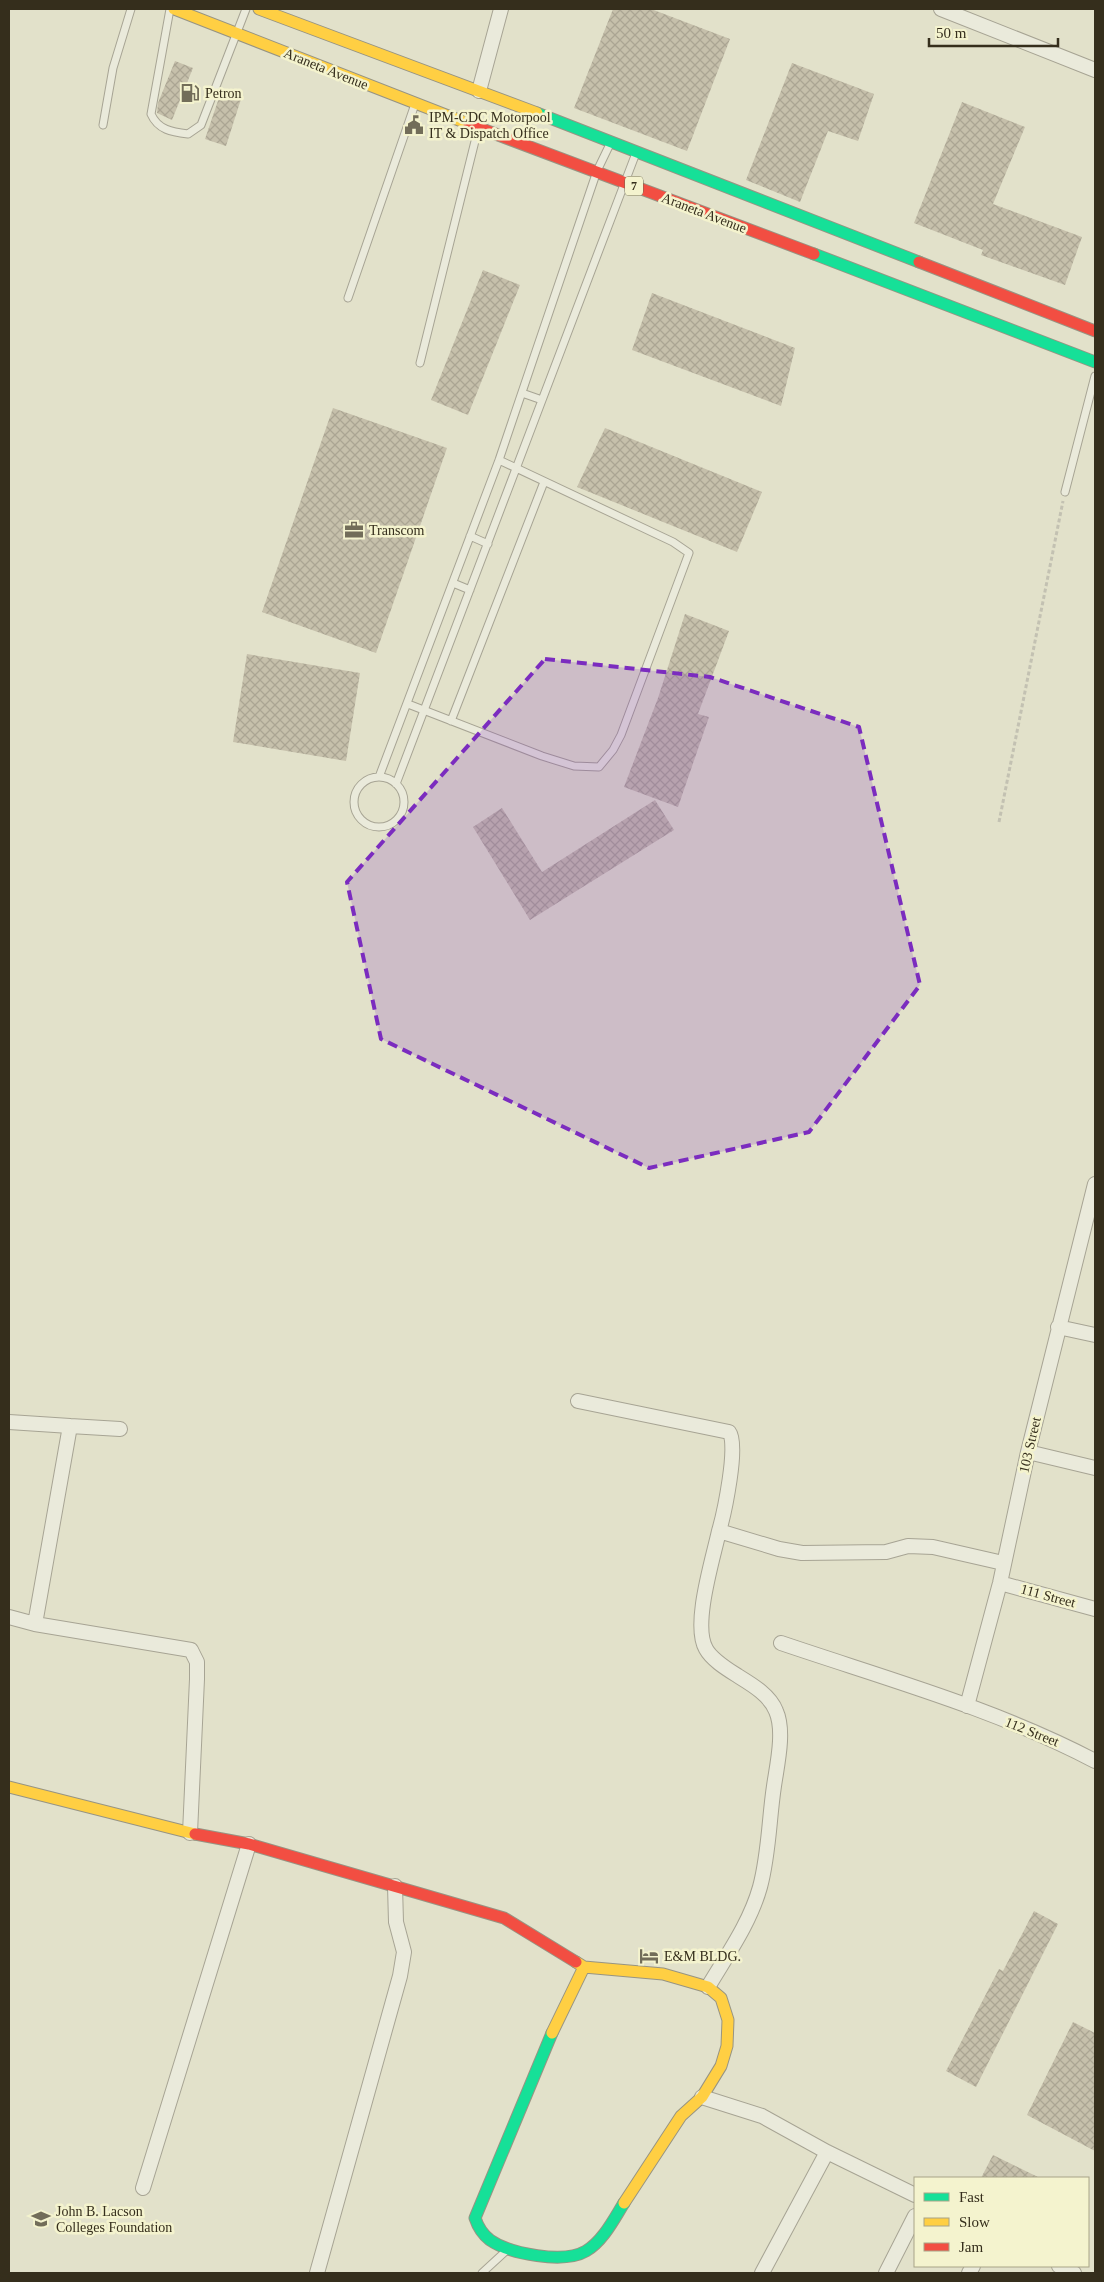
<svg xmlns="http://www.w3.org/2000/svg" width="1104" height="2282" font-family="Georgia,serif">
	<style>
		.building { fill: url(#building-cross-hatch) }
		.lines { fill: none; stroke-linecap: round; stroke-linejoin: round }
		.lane-casing { stroke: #a7a494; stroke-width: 9 }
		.street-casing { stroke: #a7a494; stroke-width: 16 }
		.fast-casing { stroke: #979483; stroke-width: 13 }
		.slow-casing { stroke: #979483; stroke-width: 13 }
		.jam-casing { stroke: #979483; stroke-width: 13 }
		.path { stroke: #c3c1b2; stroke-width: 3; stroke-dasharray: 4 2.5; stroke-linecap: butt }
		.lane { stroke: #eaeadb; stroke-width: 7 }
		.street { stroke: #eaeadb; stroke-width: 14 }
		.fast { stroke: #16e098; stroke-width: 11 }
		.slow { stroke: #ffcf43; stroke-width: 11 }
		.jam { stroke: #f24e42; stroke-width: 11 }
		.marked { fill: #7b2cbf; fill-opacity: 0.2; stroke: #7b2cbf; stroke-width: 4; stroke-dasharray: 10 6; stroke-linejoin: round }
		.labels { text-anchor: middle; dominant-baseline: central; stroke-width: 5; stroke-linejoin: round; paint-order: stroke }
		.shield { fill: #f4f3ce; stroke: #6e6951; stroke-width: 1 }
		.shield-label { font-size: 12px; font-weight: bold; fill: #352e1c }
		.street-label { font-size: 14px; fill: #352e1c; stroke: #f4f3ce }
		.poi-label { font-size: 14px; fill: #352e1c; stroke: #f4f3ce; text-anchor: start }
	</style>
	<defs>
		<pattern id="building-cross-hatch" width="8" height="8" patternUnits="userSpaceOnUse" patternTransform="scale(1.25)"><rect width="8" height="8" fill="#c6c0ab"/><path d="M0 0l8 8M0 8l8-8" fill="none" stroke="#aba593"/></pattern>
	</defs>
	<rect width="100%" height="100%" fill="#e2e1ca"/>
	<path class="building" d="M613,9H651L730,39L687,151L574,108Z
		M175,61L193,68L172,120L157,113L158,103Z
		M792,63L874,94L858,141L828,131L800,202L746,180Z
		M222,89L242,96L226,146L205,139Z
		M962,102L1025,127L993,204L1082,237L1065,285L981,255L983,250L914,223Z
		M483,270L520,285L468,415L431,400Z
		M652,293L795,348L781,406L632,350Z
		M333,408L447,448L376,653L262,612Z
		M605,428L762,492L737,552L577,487Z
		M685,614L729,631L698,714L709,717L678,807L624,787L658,698Z
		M247,654L360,673L346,761L233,742Z
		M655,800L674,830L530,920L473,827L502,808L542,872Z
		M1034,1911L1058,1924L976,2087L946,2071L999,1969L1003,1971Z
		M1073,2022L1095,2033V2151L1027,2115Z
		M993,2155L1040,2178H981Z"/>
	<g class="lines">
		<g class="lane-casing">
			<path id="lane" d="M170,9L151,114C158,130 172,132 188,134L201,125L246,9
				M103,125L113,68L131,9
				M348,298L414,107
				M420,363L478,129
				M522,393L542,400
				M1065,492L1095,376
				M470,536L488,544
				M453,583L470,590
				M408,704L542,756L574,766L599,767L613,750L621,735L689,553L673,542L499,460
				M451,721L544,482
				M379,777L499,460L597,171L610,144
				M354 802a25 25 0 1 1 50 0a25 25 0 1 1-50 0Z
				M396,784L636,153
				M482,2273L507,2250"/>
		</g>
		<g class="street-casing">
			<path id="street" d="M941,9L1095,70
				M479,91L501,9
				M1058,1327L1095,1335
				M578,1401L729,1432C739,1444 724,1514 719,1531L779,1549L802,1553L886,1552L908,1546L933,1547L1003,1563
				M9,1422L70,1426L35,1624
				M70,1426L120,1429
				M1028,1452L1095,1468
				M1000,1583L1095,1609
				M9,1617L35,1624L191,1650L197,1662V1679L190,1833
				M781,1643C887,1679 996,1709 1095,1761
				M967,1706L1000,1583L1028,1452L1095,1184
				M708,1987C727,1955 750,1923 760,1887C769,1854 769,1819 774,1786C777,1765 785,1731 776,1711C770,1695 751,1684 738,1676C727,1669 712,1660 706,1649C692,1625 713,1559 719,1531
				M702,2097L762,2116L827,2152L915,2195
				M143,2188L249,1844
				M1059,2266L1074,2273
				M317,2273L400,1976L404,1952L396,1922L395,1886
				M762,2273L827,2152
				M886,2273L915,2216
				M969,2273L973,2266"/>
		</g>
		<g class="fast-casing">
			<path id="fast" d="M537,113L919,262
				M814,254L1095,362
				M552,2033L475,2218C478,2227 482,2234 490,2240C510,2254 564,2264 586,2251C603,2241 614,2219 624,2203"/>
		</g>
		<g class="slow-casing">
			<path id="slow" d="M174,9L469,124
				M259,9L537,113
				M9,1787L195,1834
				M576,1962L584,1967L663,1974L708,1987L721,1998L728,2020L727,2046L721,2066L702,2097L681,2116L624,2203
				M552,2033L584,1967"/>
		</g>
		<g class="jam-casing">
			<path id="jam" d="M469,124L814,254
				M919,262L1095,331
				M195,1834L249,1844L504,1918L576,1962"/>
		</g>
		<path class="path" d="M999,822L1063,501"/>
		<use href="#lane" class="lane"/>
		<use href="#street" class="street"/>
		<use href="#fast" class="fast"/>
		<use href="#slow" class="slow"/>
		<use href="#jam" class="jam"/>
	</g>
	<path class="marked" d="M545,659L710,677L859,727L920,985L809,1132L649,1168L381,1039L347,882Z"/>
	<defs>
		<g id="fuel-bare" transform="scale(1.5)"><path d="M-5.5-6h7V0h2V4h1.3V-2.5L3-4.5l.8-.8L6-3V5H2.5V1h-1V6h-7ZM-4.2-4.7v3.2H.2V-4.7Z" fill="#726d59" stroke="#f4f3ce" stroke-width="2.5" paint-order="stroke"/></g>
		<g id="civic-bare" transform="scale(1.5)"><path d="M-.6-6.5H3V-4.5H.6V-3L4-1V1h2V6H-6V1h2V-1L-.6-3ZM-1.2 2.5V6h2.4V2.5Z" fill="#726d59" stroke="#f4f3ce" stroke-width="2.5" paint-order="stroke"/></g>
		<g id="office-bare" transform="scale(1.5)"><path d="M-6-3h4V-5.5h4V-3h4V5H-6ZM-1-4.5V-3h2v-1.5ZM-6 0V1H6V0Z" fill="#726d59" stroke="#f4f3ce" stroke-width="2.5" paint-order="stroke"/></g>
		<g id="hotel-bare" transform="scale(1.5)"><path d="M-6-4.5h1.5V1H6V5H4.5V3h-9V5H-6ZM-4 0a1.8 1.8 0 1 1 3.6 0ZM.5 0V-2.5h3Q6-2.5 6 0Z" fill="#726d59" stroke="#f4f3ce" stroke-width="2.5" paint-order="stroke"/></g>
		<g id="university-bare" transform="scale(1.5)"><path d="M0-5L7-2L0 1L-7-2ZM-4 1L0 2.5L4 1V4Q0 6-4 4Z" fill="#726d59" stroke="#f4f3ce" stroke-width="2.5" paint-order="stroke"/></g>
	</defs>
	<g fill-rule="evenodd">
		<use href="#fuel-bare" x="190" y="93"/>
		<use href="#civic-bare" x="414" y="125"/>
		<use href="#office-bare" x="354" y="530"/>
		<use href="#hotel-bare" x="649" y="1956"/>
		<use href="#university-bare" x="41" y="2219"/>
	</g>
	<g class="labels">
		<rect class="shield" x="625" y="176.5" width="18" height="19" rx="4"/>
		<g class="shield-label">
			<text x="634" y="186">7</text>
		</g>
		<g class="street-label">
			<text transform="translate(326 69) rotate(22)">Araneta Avenue</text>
			<text transform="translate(704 213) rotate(21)">Araneta Avenue</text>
			<text transform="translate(1030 1445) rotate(-77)">103 Street</text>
			<text transform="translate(1048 1596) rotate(15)">111 Street</text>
			<text transform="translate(1032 1732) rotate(22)">112 Street</text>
		</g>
		<g class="poi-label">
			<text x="205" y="93">Petron</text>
			<text x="429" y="117">IPM-CDC Motorpool<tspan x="429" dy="16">IT &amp; Dispatch Office</tspan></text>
			<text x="369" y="530">Transcom</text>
			<text x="664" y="1956">E&amp;M BLDG.</text>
			<text x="56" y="2211">John B. Lacson<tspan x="56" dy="16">Colleges Foundation</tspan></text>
		</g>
	</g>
	<rect width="1104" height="2282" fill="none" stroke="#352e1c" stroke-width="20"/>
	<rect x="914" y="2177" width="175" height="90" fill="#f4f3ce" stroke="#a8a487"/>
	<rect x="924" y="2193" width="25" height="8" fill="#16e098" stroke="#a8a487"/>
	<text x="959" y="2202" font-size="15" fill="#352e1c">Fast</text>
	<rect x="924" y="2218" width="25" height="8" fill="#ffcf43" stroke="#a8a487"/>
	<text x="959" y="2227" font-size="15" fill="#352e1c">Slow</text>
	<rect x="924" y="2243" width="25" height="8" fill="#f24e42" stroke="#a8a487"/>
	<text x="959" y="2252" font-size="15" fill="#352e1c">Jam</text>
	<path d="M929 38v8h129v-8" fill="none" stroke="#352e1c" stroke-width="2.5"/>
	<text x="936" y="38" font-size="15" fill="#352e1c" stroke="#f4f3ce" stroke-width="4" paint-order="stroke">50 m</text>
</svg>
